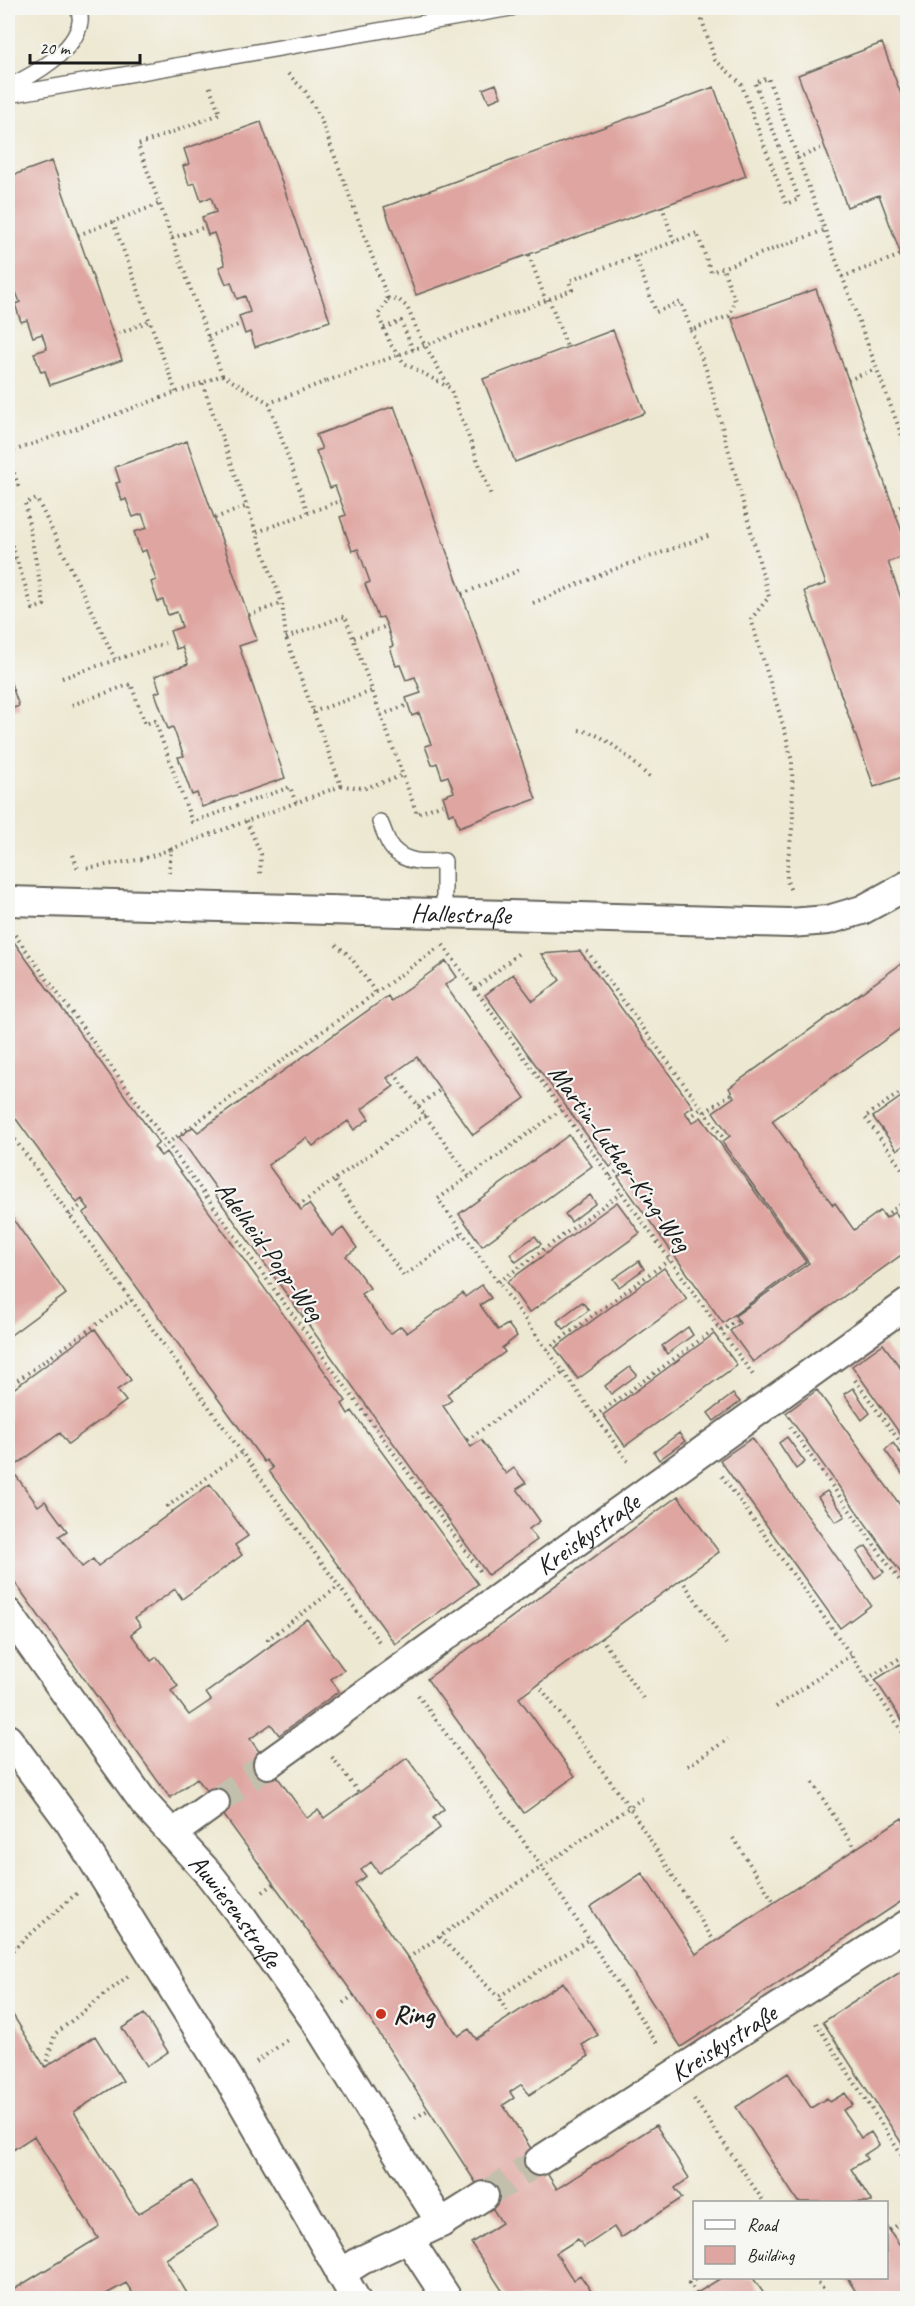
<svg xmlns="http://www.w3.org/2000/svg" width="915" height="2306" font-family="Caveat,sans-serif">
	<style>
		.building { fill: #dfa5a0 }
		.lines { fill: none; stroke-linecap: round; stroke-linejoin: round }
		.street-tunnel { stroke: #c3bfad; stroke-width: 28; stroke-dasharray: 28 14; stroke-linecap: butt }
		.lane-casing { stroke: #65635b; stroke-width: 18 }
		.street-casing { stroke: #65635b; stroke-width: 32 }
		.path { stroke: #65635b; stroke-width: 4; stroke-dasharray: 1.5 4.5; stroke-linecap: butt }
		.lane { stroke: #fff; stroke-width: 15 }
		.street { stroke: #fff; stroke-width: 28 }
		.path-bridge { stroke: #65635b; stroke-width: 4; stroke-dasharray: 1.5 4.5; stroke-linecap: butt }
		.poi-dot { fill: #c8321e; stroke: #f6f6f2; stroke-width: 2 }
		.labels { text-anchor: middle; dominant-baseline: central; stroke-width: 4.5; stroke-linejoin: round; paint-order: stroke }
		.street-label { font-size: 26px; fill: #1c1c1c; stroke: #f6f6f2 }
		.poi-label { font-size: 26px; font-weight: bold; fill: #1c1c1c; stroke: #f6f6f2; text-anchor: start }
	</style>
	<rect width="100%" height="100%" fill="#f6f6f2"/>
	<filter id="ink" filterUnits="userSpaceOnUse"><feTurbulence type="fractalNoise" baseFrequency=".0167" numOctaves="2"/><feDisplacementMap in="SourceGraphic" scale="12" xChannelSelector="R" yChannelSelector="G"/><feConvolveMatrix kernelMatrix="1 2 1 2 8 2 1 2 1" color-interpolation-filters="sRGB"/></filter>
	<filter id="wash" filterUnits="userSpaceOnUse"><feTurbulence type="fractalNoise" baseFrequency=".008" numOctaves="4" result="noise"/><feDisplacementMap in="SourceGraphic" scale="24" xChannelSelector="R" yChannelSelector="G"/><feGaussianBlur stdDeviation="1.35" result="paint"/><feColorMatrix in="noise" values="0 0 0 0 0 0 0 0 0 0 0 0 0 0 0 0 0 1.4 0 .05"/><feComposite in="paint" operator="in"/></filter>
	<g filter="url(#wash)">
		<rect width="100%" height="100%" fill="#ede8d1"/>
		<g id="blocks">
			<path class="building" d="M882,43L908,113L907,271L879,195L847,207L798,75Z
				M496,84L501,97L489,102L483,89Z
				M714,87L746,176L416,295L384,207Z
				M261,122L330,321L255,347L250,332L245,334L239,316L250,312L245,296L237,299L231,282L226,284L219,267L225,265L214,233L208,235L202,217L216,212L211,197L201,201L195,183L189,185L183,166L189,164L184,149Z
				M52,161L122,360L50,385L45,371L41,372L34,353L47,349L42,334L33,337L27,320L21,322L15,304L20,302L8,272V250L11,249L8,239V177Z
				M816,289L908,549V555L888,562L908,618V775L874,787L804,591L826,584L732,319Z
				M613,330L645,413L515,462L483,379Z
				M394,406L536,799L459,827L454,813L449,815L443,796L454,792L448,776L442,778L437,763L432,765L425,746L431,744L419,713L412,716L406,698L421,693L415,677L406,680L400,665L396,666L390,647L393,646L387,626L383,617L378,618L365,584L370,582L358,549L352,551L340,517L346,515L335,486L330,488L316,451L322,449L316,435Z
				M187,441L257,640L239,646L285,778L202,807L197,793L192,795L178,757L184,756L178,741L173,727L168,729L155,693L160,691L155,676L188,664L182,647L176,649L170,631L182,627L177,612L168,615L163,600L158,602L151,582L156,580L146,550L141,552L134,532L147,528L142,514L133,517L126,499L122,501L116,483L120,482L115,467Z
				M8,675L19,706L8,710Z
				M14,942L159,1143L154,1147L161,1156L166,1152L346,1401L342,1404L348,1414L352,1411L478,1584L395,1644L269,1471L273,1468L266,1460L264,1462L83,1213L89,1209L82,1199L77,1203L8,1108V947Z
				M580,951L693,1107L685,1112L689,1118L692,1123L701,1117L806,1262L723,1323L618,1177L624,1172L617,1162L610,1167L485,995L513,974L533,1001L560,980L541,954Z
				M908,959V1023L772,1121L833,1205L835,1203L854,1230L880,1211L886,1218L895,1212L908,1229V1250L753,1362L730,1331L740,1323L735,1316L809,1263L722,1142L730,1136L713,1112L734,1097L729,1088Z
				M446,961L457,977L445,985L525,1098L473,1135L417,1057L387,1078L394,1086L362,1109L369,1119L354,1130L348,1121L313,1146L306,1138L268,1165L301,1210L309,1204L332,1236L343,1228L357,1248L346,1256L370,1288L361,1294L390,1334L401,1326L407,1333L463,1293L465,1297L482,1285L491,1298L480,1305L498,1330L508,1324L517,1336L502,1348L505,1352L447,1394L452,1400L443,1406L471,1447L481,1440L506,1474L514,1468L526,1483L517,1489L540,1521L529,1529L537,1540L488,1575L214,1193L218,1191L179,1137L193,1127L198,1132L388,996L391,1001Z
				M908,1092V1142L897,1150L873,1117Z
				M569,1135L592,1166L482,1246L459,1214Z
				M590,1195L596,1203L571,1222L565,1214Z
				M617,1202L640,1233L529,1313L507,1282Z
				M8,1212L66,1294L8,1337Z
				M535,1236L541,1244L516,1262L510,1254Z
				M639,1261L644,1269L619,1287L613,1279Z
				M664,1268L687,1299L578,1379L555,1348Z
				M582,1302L589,1310L564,1329L557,1321Z
				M688,1327L693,1335L667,1354L662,1346Z
				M95,1329L131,1380L117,1390L126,1401L68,1444L60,1433L11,1469L38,1506L45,1501L67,1531L59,1536L82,1567L93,1559L98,1566L210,1484L248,1536L235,1545L242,1555L182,1599L175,1589L135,1618L141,1626L131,1634L151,1661L157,1657L178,1686L171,1691L189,1715L211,1700L206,1693L307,1619L344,1670L331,1679L339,1691L279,1735L271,1724L250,1739L307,1818L318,1810L324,1818L407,1758L444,1809L433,1818L440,1828L379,1873L371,1862L361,1870L366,1876L355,1884L408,1958L458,2036L469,2029L476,2039L563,1982L598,2035L582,2045L589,2056L529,2095L522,2084L510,2092L514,2098L503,2105L557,2189L656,2125L689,2178L675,2188L682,2198L621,2238L614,2227L584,2247L578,2239L556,2253L573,2280L580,2275L596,2298H507L471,2243L502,2223L354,1995L197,1778L170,1798L8,1573V1393Z
				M714,1334L737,1365L625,1446L603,1415Z
				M883,1344L908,1378V1445L852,1366Z
				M630,1367L637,1375L611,1394L605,1386Z
				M853,1388L870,1413L862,1420L844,1394Z
				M817,1390L908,1516V1579L906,1580L786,1413Z
				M733,1394L740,1402L714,1421L708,1413Z
				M679,1433L685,1441L659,1460L654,1452Z
				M787,1437L805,1462L796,1469L779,1443Z
				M752,1438L871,1605L840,1628L720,1460Z
				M893,1443L908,1464V1472L903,1475L885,1450Z
				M827,1491L845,1516L836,1522L818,1497Z
				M678,1496L719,1552L519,1698L575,1776L524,1813L427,1679Z
				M866,1546L884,1572L875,1578L857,1552Z
				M908,1659V1729L875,1680Z
				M902,1818L908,1826V1897L681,2047L590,1907L642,1873L696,1954Z
				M908,1967V2153L823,2022Z
				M8,2007L45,2067L95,2036L123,2081L74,2112L138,2214L192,2181L219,2226L166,2259L190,2298H136L126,2283L99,2298H8V2293L98,2238L34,2136L8,2153Z
				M144,2014L168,2052L147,2066L122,2028Z
				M788,2073L811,2108L827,2098L830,2102L845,2093L853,2105L843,2110L861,2138L871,2132L879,2145L864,2155L867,2159L851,2169L872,2202H798L736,2107Z
				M886,2225L899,2244L908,2238V2298H860L847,2278H886Z
				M721,2278H753L767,2298H689Z"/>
		</g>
	</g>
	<g filter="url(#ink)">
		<use href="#blocks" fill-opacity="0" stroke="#65635b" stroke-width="1.5"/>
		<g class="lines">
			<path class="street-tunnel" d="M215,1803L268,1764
				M484,2196L539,2161"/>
			<g class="lane-casing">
				<path id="lane" d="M8,87C32,76 76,51 80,22C81,18 79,12 79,8
					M8,95L511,8
					M380,822C384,830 387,843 393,849C406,864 427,862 444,861V913"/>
			</g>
			<g class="street-casing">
				<g id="street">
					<path id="s1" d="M8,901L790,923L828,920L862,910L908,885"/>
					<path id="s2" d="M8,1613L145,1804L209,1874L238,1911L316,2022L441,2223"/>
					<path d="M8,1739L70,1823L229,2079L355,2298"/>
					<path id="s3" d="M268,1764L908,1303"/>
					<path d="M172,1834L215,1803"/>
					<path id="s4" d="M539,2161L908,1924"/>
					<path d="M408,2238L447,2298"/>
					<path d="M340,2274L362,2260L441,2223L484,2196"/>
				</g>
			</g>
			<path class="path" d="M698,8L715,60L741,83L786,204L799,199L755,83L768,78L908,452
				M288,74L305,91L320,117L388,299L378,315L391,345L404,363L450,388L491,495
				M797,158L825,147
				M662,206L674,242
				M113,222L176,392
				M78,235L159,204
				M172,238L205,227
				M529,255L546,301
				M635,256L656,312L681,302L691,330L729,316L735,301L723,268
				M842,277L901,255
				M388,299L399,300L407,307L420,337L450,388
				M549,299L567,347
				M516,312L572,290L569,281L697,233L711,272L825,230
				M384,328L401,321L413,350
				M691,330L707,372L769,597L751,619L786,735L792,762L793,822L787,866V881L791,891
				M113,336L149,321
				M208,337L241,324
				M222,375L269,403L327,381
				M848,380L876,369
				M269,403L308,513
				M8,453L202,383
				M8,456L18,485L8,489
				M894,510L908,504
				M215,518L248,506
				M257,532L340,501
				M8,534L33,609L44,605L25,503L37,499L115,659
				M8,561L16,558
				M462,594L520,570
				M533,603L612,570L708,536
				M906,613L908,612
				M249,615L282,603
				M286,638L345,616L417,814L445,803
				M354,638L387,626
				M62,678L165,643
				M72,705L131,684L145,724L155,721L192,822L290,787L296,803
				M313,712L372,691
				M381,715L408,705
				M579,730C608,734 629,760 651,778
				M341,786L365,788L404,775
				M246,821L261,854L260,875
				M73,855L79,872
				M87,868L143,859L171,849
				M169,873L171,849L341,786L286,638L282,603L202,383L222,375L138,145L220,114L209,85
				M15,935L480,1571
				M336,945L349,955L376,993
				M443,945L753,1375
				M587,951L725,1140
				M475,989L519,953
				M394,1073L469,1176
				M908,1087L865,1117L908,1177
				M418,1106L440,1090
				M561,1110L438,1199L629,1463
				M705,1112L732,1093
				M425,1115L334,1180L404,1276L463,1233
				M689,1118L702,1108
				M8,1130L380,1643
				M157,1151L439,947
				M610,1176L621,1168
				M298,1206L334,1180
				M69,1215L84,1203
				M884,1216L908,1200
				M499,1282L621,1193
				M721,1331L738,1320
				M547,1349L669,1260
				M855,1380L908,1453
				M8,1387L131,1300
				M595,1416L718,1327
				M790,1427L908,1592
				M467,1440L564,1372
				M722,1476L851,1655L908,1740
				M172,1512L168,1506L242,1452
				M681,1579L726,1644
				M601,1638L644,1700
				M272,1645L268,1639L339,1586
				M867,1679L908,1653
				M538,1684L630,1808L714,1941
				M418,1695L542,1867L658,2045
				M776,1707L851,1655
				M332,1757L359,1793
				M688,1766L728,1739
				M813,1783L855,1849
				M733,1838L774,1902
				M263,1892L274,1884
				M440,1937L498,1997
				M8,1942L14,1948
				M8,1954L77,1893
				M408,1958L646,1796
				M343,2003L354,1995
				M510,2016L498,1997L589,1939
				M816,2023L908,2165
				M256,2062L289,2039
				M45,2067L55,2034L128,1976
				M694,2099L764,2202
				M415,2118L428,2110
				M890,2230L908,2218
				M815,2278L830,2298
				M697,2293L689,2283L697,2278"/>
			<use href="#lane" class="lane"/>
			<use href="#street" class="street"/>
			<path class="path-bridge" d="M327,381L516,312"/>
		</g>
	</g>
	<circle class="poi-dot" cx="381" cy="2014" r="6"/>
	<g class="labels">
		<g class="street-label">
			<text stroke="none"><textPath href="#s1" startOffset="453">Hallestraße</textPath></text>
			<text transform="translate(620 1158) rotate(54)">Martin-Luther-King-Weg</text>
			<text transform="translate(270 1251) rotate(54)">Adelheid-Popp-Weg</text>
			<text stroke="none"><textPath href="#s3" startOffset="394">Kreiskystraße</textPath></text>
			<text stroke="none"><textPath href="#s2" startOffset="375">Auwiesenstraße</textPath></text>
			<text stroke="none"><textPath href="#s4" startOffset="219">Kreiskystraße</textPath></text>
		</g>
		<g class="poi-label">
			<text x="393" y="2014">Ring</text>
		</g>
	</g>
	<rect width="915" height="2306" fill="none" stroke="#f6f6f2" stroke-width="30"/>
	<rect x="693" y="2201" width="195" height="78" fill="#f6f6f2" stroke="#9f9f9c" stroke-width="1.5"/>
	<rect x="705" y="2220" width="30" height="9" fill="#ffffff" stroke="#9f9f9c" stroke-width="1.5"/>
	<text x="747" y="2231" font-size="18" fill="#1c1c1c">Road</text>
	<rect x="705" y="2246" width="30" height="18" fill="#dfa5a0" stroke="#9f9f9c" stroke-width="1.5"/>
	<text x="747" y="2261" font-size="18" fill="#1c1c1c">Building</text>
	<path d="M30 54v9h110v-9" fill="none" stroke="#1c1c1c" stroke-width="3"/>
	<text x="39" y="54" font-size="18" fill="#1c1c1c" stroke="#f6f6f2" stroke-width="4.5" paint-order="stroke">20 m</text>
</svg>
